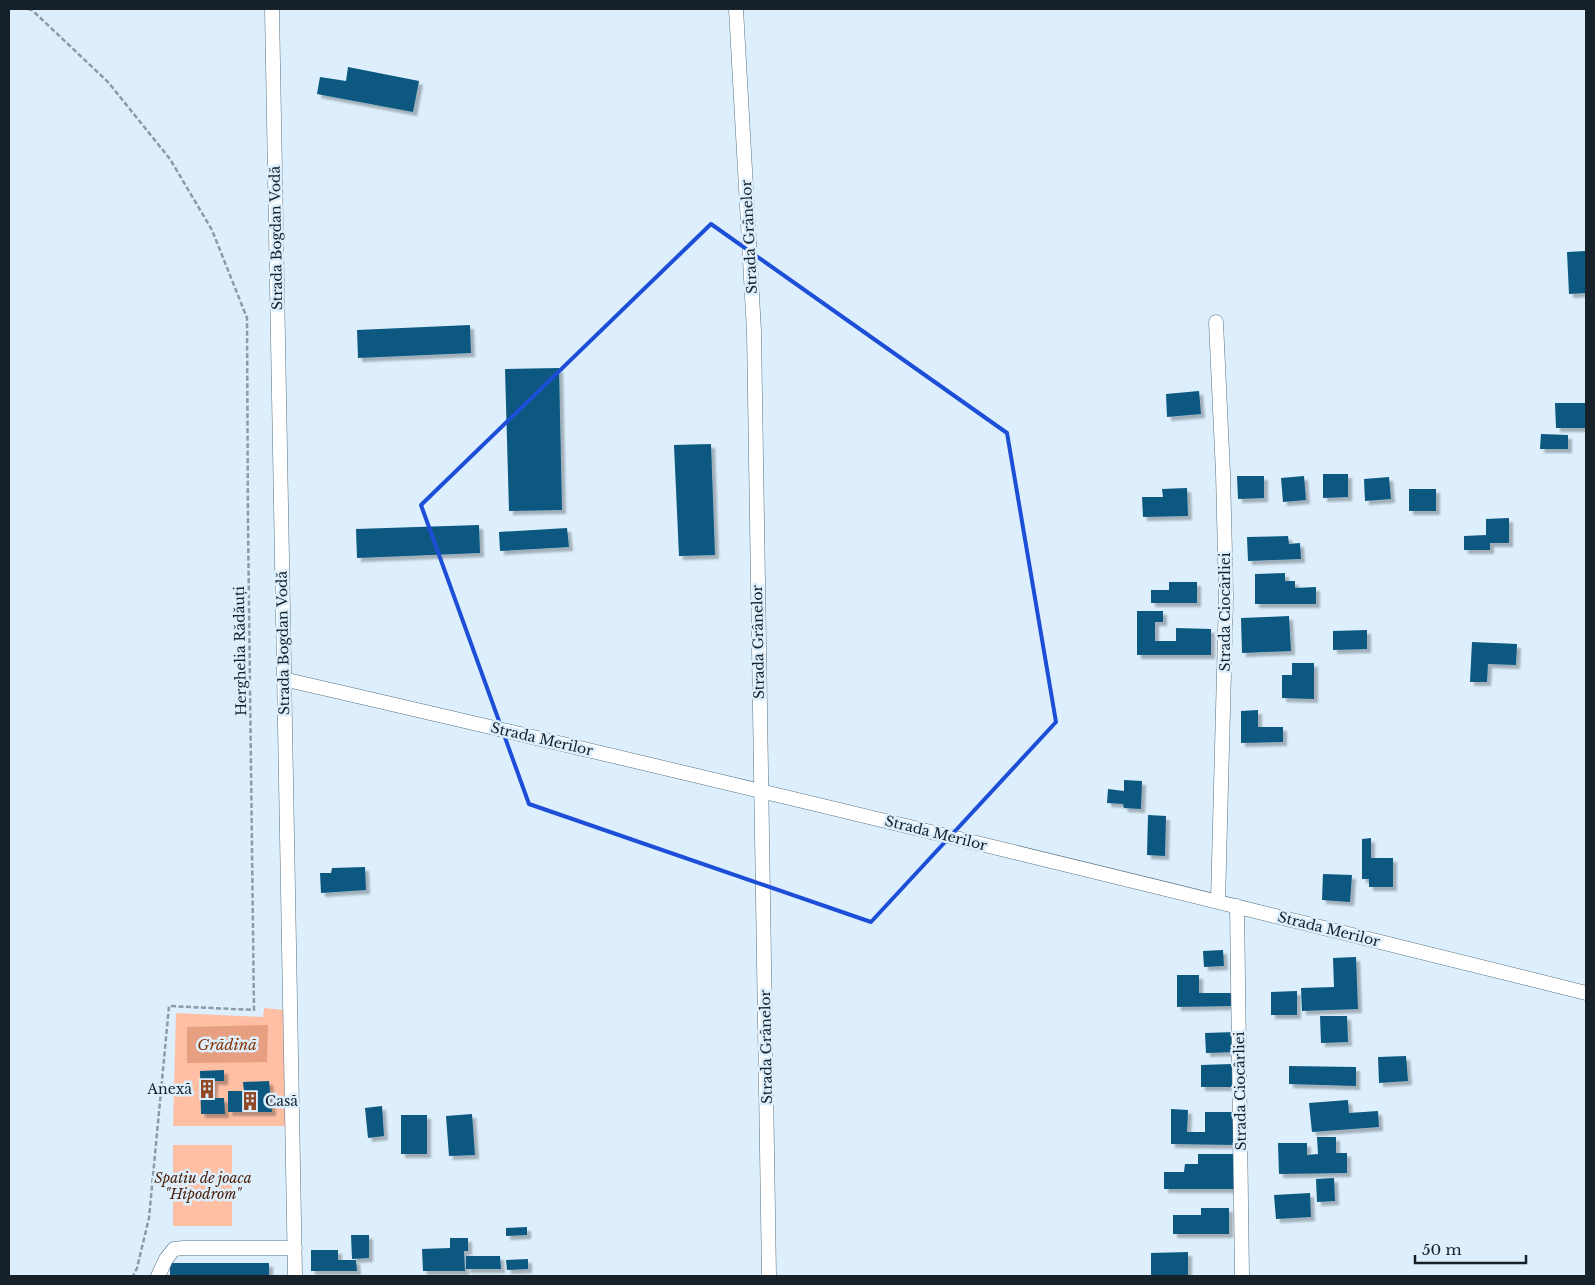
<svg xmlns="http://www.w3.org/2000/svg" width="1595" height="1285" font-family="'Libre Baskerville',serif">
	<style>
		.green { fill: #febfa4 }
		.water { fill: #e6a081 }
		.building { fill: #095880; filter: url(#shadow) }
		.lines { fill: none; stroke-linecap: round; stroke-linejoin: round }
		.street-casing { stroke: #577284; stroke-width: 15 }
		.path { stroke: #8c9ba6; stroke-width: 2.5; stroke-dasharray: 5 2.5; stroke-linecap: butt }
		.street { stroke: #fff; stroke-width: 14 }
		.marked { fill: none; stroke: #1d4ed8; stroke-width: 4; stroke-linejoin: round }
		.labels { text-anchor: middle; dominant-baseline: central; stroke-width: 5; stroke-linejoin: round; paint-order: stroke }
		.street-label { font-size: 14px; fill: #162129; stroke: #ddeffc }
		.poi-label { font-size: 14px; fill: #162129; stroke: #ddeffc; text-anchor: end }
		.park-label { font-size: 14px; font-style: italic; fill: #4e210b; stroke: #ddeffc }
		.water-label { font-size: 15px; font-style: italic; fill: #853300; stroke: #ddeffc }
	</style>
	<defs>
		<filter id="shadow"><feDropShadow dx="4" dy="4" stdDeviation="1" flood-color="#0004"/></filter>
	</defs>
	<rect width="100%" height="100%" fill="#ddeffc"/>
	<path class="green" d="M264,1008L284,1010L288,1126H173L176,1013L263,1017Z
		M173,1145H232V1226H173Z"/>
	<path class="water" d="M268,1025L267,1062L187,1063V1027Z"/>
	<path class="building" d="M348,67L419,81L413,112L317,94L320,77L346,81Z
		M1586,251V293L1569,294L1567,252Z
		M470,325L471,353L358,358L357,330Z
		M559,368L562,510L509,511L505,369Z
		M1199,391L1201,414L1167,417L1166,394Z
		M1555,403H1586V428H1556Z
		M1541,434L1568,435V449H1540Z
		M711,444L715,555L679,556L674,445Z
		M1323,474H1348V497L1323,498Z
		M1237,476H1264V498L1238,499Z
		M1304,476L1306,500L1283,502L1281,478Z
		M1389,477L1391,499L1365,501L1364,479Z
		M1187,488L1188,516L1143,517L1142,497H1163L1162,489Z
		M1409,489H1436V511H1409Z
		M1509,518V543H1490V550H1464V536L1486,535V519Z
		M479,525L480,553L357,558L356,529Z
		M567,528L569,547L500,551L499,532Z
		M1288,536L1289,544L1300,543L1301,559L1248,561L1247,537Z
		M1285,573V581H1295V588L1316,587V604H1255V574Z
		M1169,582H1197V603H1151V590H1169Z
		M1137,611H1163V622H1155V641H1176V628L1211,629V655H1137Z
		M1289,616L1291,651L1242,653L1241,618Z
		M1367,630V649L1333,650V631Z
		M1472,642L1517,644L1516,665L1488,664L1487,682H1470Z
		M1292,663H1314V699L1282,698V675H1292Z
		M1258,710V727H1283V742L1241,743V711Z
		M1124,780L1142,781L1141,809L1124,808L1123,804L1107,803L1108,789L1124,791Z
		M1148,815L1166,816L1165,856L1147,855Z
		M1371,838V858H1393V887H1369V879H1362V839Z
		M365,867L366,890L321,893L320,873H331L332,868Z
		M1323,874L1352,875L1350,902L1322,900Z
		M1223,950L1224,966L1204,967L1203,951Z
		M1356,957L1358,1009L1302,1011L1301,988L1334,987L1333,958Z
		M1177,975H1199V993H1236V1006L1177,1007Z
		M1297,991V1015H1271V992Z
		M1320,1016H1347L1348,1042L1321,1043Z
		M1235,1032L1236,1052L1206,1053L1205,1033Z
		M1406,1056L1408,1081L1379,1083L1378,1057Z
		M1232,1064V1087H1201V1065Z
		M1289,1066L1356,1067V1086L1289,1084Z
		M224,1070V1081H214L213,1098H224L225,1114H201L200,1071Z
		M269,1081L272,1112H228V1091H244L243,1082Z
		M1348,1100L1349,1113L1378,1111L1379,1127L1312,1132L1309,1103Z
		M382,1106L384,1136L368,1138L365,1108Z
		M1171,1109L1188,1110L1187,1132H1205V1112H1239L1238,1145L1171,1144Z
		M472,1114L475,1155L449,1156L446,1116Z
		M401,1115H427V1154H401Z
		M1317,1137H1336V1153H1347V1173L1279,1174L1278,1143H1307V1155L1318,1154Z
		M1198,1154H1234V1189H1164V1172H1184L1185,1164H1198Z
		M1334,1178L1335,1201L1317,1202L1316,1179Z
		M1310,1193L1311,1217L1276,1219L1274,1195Z
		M1201,1208H1229V1234H1173V1215H1201Z
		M527,1227V1235L506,1236V1228Z
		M351,1235H369V1258L352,1259Z
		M450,1238H468V1251H464L465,1271H423L422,1249L450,1248Z
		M311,1250H338V1260H356L357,1271H311Z
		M1188,1252V1276H1151V1253Z
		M466,1256H500L501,1269H466Z
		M528,1259V1269L507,1270L506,1260Z
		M170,1263H269V1276H170Z"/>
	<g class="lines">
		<g class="street-casing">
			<path id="street" d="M272,9L295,1276
				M736,9L754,331L769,1276
				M1216,322L1223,473L1226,596L1218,901
				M283,679C719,779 1153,885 1586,993
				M1237,906L1242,1276
				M158,1276L166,1259L174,1249L184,1248H295"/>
		</g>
		<path class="path" d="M28,9L32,10L108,82L170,159L212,230L247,318L248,525L254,1010L169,1006L149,1218L137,1268L133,1276"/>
		<use href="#street" class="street"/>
	</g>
	<path class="marked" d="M711,224L1007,433L1056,722L871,922L529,804L421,505Z"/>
	<defs>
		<g id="building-bare" transform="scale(1.5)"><path d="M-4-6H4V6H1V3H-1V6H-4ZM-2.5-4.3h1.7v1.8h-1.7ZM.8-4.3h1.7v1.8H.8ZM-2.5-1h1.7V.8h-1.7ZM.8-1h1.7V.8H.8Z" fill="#904827" stroke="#ddeffc" stroke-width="2.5" paint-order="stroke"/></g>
	</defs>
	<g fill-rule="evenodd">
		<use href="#building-bare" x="207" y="1089"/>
		<use href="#building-bare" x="250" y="1101"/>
	</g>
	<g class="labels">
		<g class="street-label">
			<text transform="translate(749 237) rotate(-93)">Strada Grânelor</text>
			<text transform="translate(276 238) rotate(-91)">Strada Bogdan Vodă</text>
			<text transform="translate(1225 612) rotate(-90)">Strada Ciocârliei</text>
			<text transform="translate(758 642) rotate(-91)">Strada Grânelor</text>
			<text transform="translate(283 643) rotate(-91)">Strada Bogdan Vodă</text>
			<text transform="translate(240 651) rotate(-91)">Herghelia Rădăuți</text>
			<text transform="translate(542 739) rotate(13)">Strada Merilor</text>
			<text transform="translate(936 833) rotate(14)">Strada Merilor</text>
			<text transform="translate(1329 929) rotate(14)">Strada Merilor</text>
			<text transform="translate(766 1047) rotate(-91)">Strada Grânelor</text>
			<text transform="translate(1240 1091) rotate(-91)">Strada Ciocârliei</text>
		</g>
		<g class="poi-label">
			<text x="192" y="1089">Anexă</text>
			<text x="265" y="1101" text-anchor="start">Casă</text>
		</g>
		<g class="park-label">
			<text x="203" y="1178">Spatiu de joaca<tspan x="203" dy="16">"Hipodrom"</tspan></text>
		</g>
		<g class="water-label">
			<text x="227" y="1044">Grădină</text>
		</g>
	</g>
	<rect width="1595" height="1285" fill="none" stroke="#162129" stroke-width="20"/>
	<path d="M1415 1255v8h111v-8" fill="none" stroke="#162129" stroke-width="2.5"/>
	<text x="1422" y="1255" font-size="15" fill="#162129" stroke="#ddeffc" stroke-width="4" paint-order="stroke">50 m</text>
</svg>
